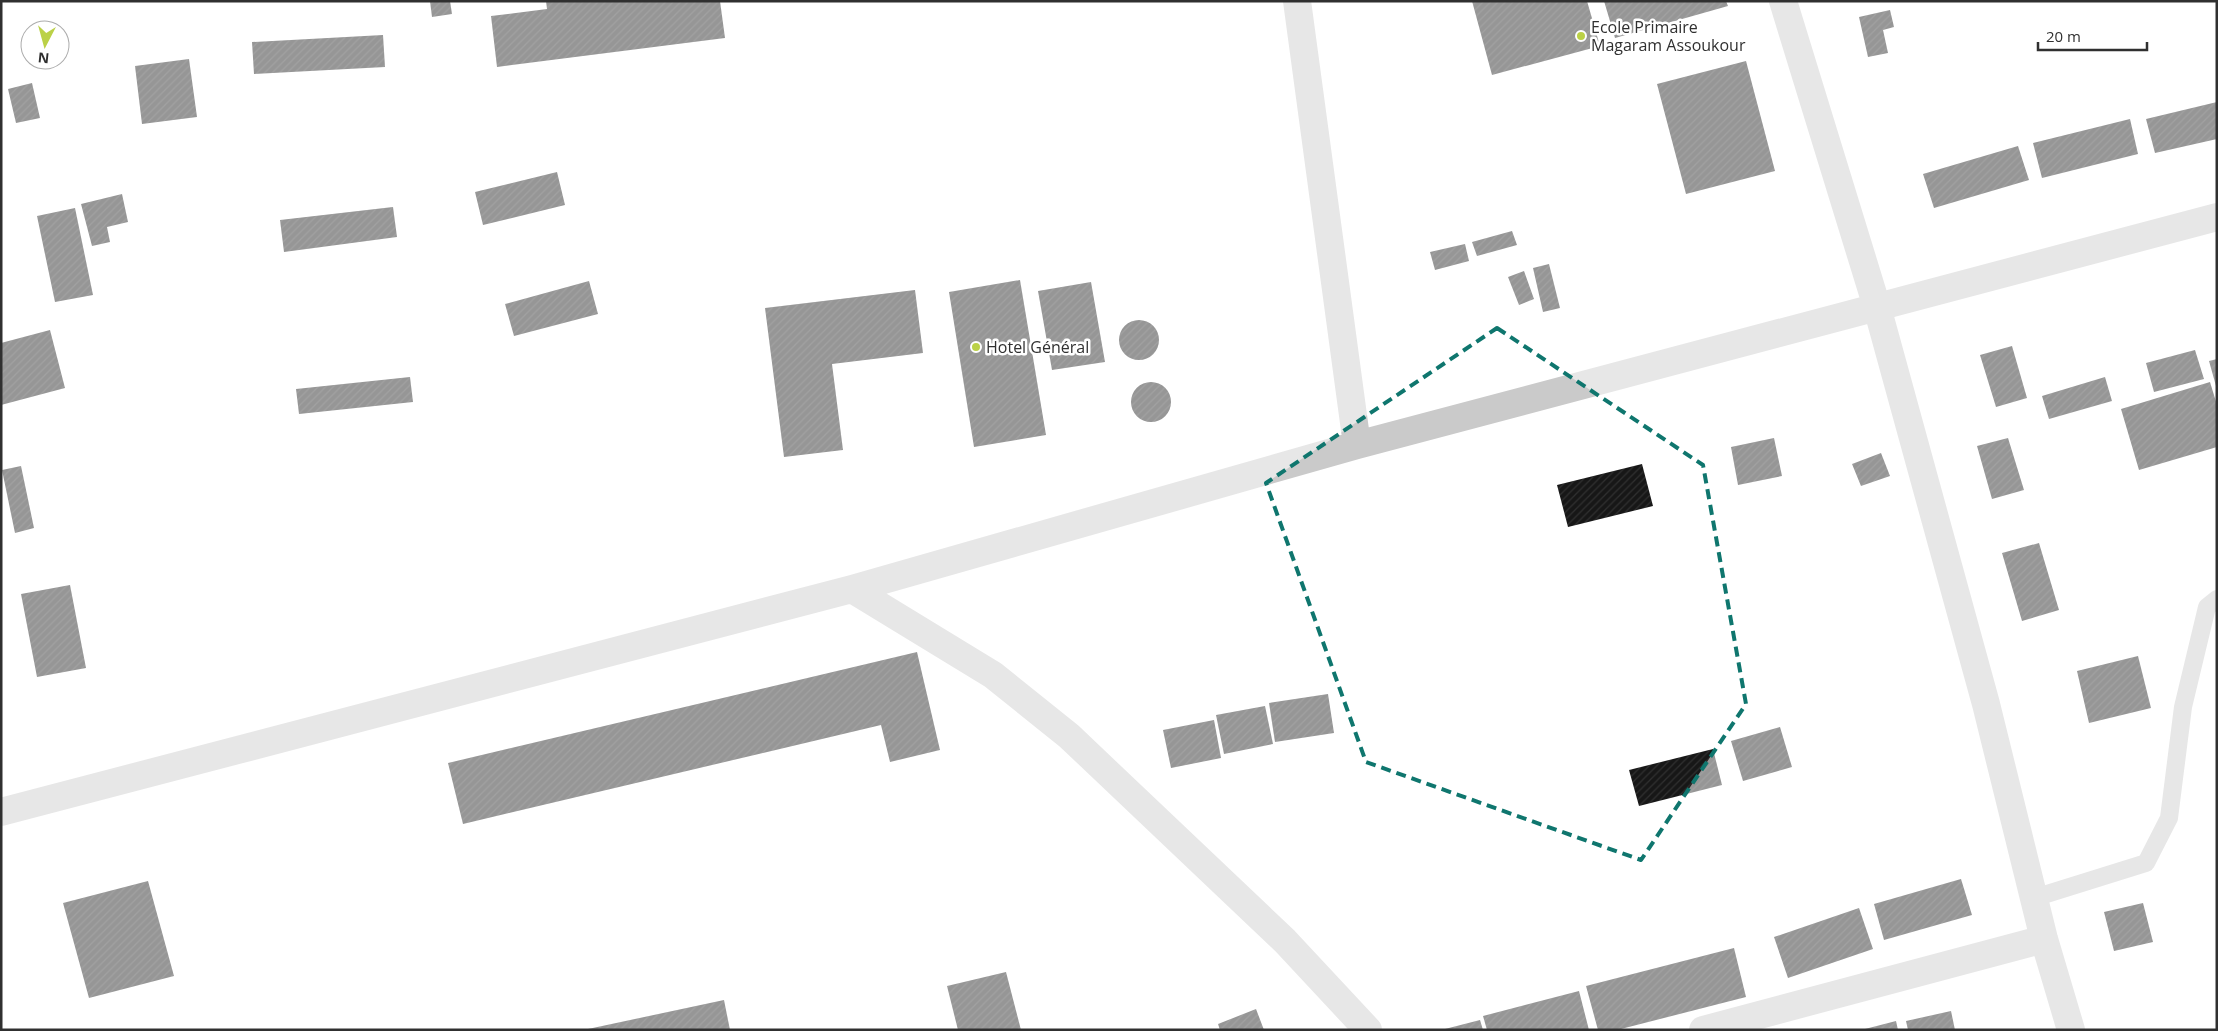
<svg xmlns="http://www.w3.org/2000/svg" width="2218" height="1031" font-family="'Open Sans',sans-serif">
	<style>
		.building { fill: url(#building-hatch) }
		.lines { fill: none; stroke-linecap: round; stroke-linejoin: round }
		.lane { stroke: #cacaca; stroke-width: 18 }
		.street { stroke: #cacaca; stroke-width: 28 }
		.marked { fill: none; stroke: #0f766e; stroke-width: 4; stroke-dasharray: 10 6; stroke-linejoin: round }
		.poi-dot { fill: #bbd147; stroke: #fff; stroke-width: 2 }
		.labels { text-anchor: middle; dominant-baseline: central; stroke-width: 5; stroke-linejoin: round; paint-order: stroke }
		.poi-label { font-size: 16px; fill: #303030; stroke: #fff; text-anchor: start }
	</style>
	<defs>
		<pattern id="building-hatch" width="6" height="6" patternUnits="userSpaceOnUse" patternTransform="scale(1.25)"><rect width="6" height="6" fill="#171717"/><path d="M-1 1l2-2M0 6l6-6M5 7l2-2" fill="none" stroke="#303030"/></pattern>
	</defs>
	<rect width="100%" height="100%" fill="#fff"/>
	<path class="building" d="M430,1H450L452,14L432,17Z
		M546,1H720L725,38L497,67L491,16L547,9Z
		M1472,1H1587L1600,46L1492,75Z
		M1604,1H1726L1728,6L1615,38Z
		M1890,10L1894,27L1883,30L1888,53L1868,57L1859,17Z
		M383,35L385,67L254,74L252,42Z
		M189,59L197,117L142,124L135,66Z
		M1746,61L1775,171L1686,194L1657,84Z
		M32,83L40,118L16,123L8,89Z
		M2217,102V139L2155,153L2146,119Z
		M2130,119L2138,154L2042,178L2033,143Z
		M2018,146L2029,180L1934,208L1923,174Z
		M557,172L565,205L483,225L475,192Z
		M122,194L128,222L107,227L110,242L92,246L81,204Z
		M393,207L397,237L284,252L280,220Z
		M75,208L93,295L55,302L37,216Z
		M1512,231L1517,245L1477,256L1472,242Z
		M1465,244L1469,261L1435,270L1430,252Z
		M1549,264L1560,308L1543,312L1533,268Z
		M1524,271L1534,299L1519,305L1508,277Z
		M1020,280L1046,435L974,447L949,292Z
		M589,281L598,314L514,336L505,304Z
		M1091,282L1105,362L1052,370L1038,291Z
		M915,290L923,353L832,364L843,450L784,457L765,308Z
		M1119 340a20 20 0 1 1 40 0a20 20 0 1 1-40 0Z
		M50,330L65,388L1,405V343Z
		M2012,346L2027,398L1996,407L1980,355Z
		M2195,350L2204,379L2154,392L2146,363Z
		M2217,359V386H2216L2209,361Z
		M410,377L413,402L299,414L296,389Z
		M2105,377L2112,401L2049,419L2042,396Z
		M1131 402a20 20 0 1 1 40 0a20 20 0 1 1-40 0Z
		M2210,382L2217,405V447L2139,470L2121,409Z
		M1774,438L1782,476L1738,485L1731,447Z
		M2008,438L2024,490L1992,499L1977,446Z
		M1881,453L1890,476L1861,486L1852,464Z
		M1642,464L1653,506L1568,527L1557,485Z
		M21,466L34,528L15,533L2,470Z
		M2039,543L2059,610L2022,621L2002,553Z
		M70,585L86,668L37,677L21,594Z
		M917,652L940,750L890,762L881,725L463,824L448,763Z
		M2138,656L2151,708L2089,723L2077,671Z
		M1328,694L1334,733L1275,742L1269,703Z
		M1265,706L1273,744L1224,754L1216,715Z
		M1214,720L1221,758L1171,768L1163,730Z
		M1780,727L1792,767L1743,781L1731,741Z
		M1713,749L1722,785L1639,806L1629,770Z
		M1961,879L1972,915L1884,940L1874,904Z
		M148,881L174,976L89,998L63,903Z
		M2143,903L2153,942L2114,951L2104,912Z
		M1859,908L1873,949L1788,978L1774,937Z
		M1734,948L1746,997L1617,1030H1598L1586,986Z
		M1006,972L1021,1030H958L947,986Z
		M1579,991L1589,1030H1487L1483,1016Z
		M724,1000L730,1030H589L588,1029Z
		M1256,1009L1264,1030H1220L1218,1024Z
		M1951,1011L1955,1030H1908L1906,1021Z
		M1480,1020L1483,1030H1446L1445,1029Z
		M1896,1021L1898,1030H1865V1029Z"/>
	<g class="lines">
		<path class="lane" d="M2034,898L2146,863L2169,818L2183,707L2207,607L2217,599"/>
		<path class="street" d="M1297,1L1357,445
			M1783,1L1877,307L1986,704L2044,939L2071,1030
			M852,589L993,675L1069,736L1285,941L1368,1030
			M1,812L852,589L1357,445L2217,217
			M1703,1030L2044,939"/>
	</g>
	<path d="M0 0H2218V1031H0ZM1497,328L1703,465L1746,704L1641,860L1366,762L1266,483Z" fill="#fff" fill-opacity=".55" fill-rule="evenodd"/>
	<path class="marked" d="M1497,328L1703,465L1746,704L1641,860L1366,762L1266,483Z"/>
	<g class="poi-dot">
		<circle cx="1581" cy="36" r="5"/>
		<circle cx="976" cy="347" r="5"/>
	</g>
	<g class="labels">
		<g class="poi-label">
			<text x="1591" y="27">Ecole Primaire<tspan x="1591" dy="18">Magaram Assoukour</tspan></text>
			<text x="986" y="347">Hotel Général</text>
		</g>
	</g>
	<rect width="2218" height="1031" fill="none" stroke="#303030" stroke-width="5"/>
	<g transform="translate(45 45) rotate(186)"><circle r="24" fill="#ffffff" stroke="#acacac"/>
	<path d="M0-4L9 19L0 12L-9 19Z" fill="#bbd147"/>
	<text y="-8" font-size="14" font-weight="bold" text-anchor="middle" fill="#303030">N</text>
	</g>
	<path d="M2038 42v8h109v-8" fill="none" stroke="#303030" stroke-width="2.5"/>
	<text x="2046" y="42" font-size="15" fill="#303030" stroke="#ffffff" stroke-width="4" paint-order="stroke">20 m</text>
</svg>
